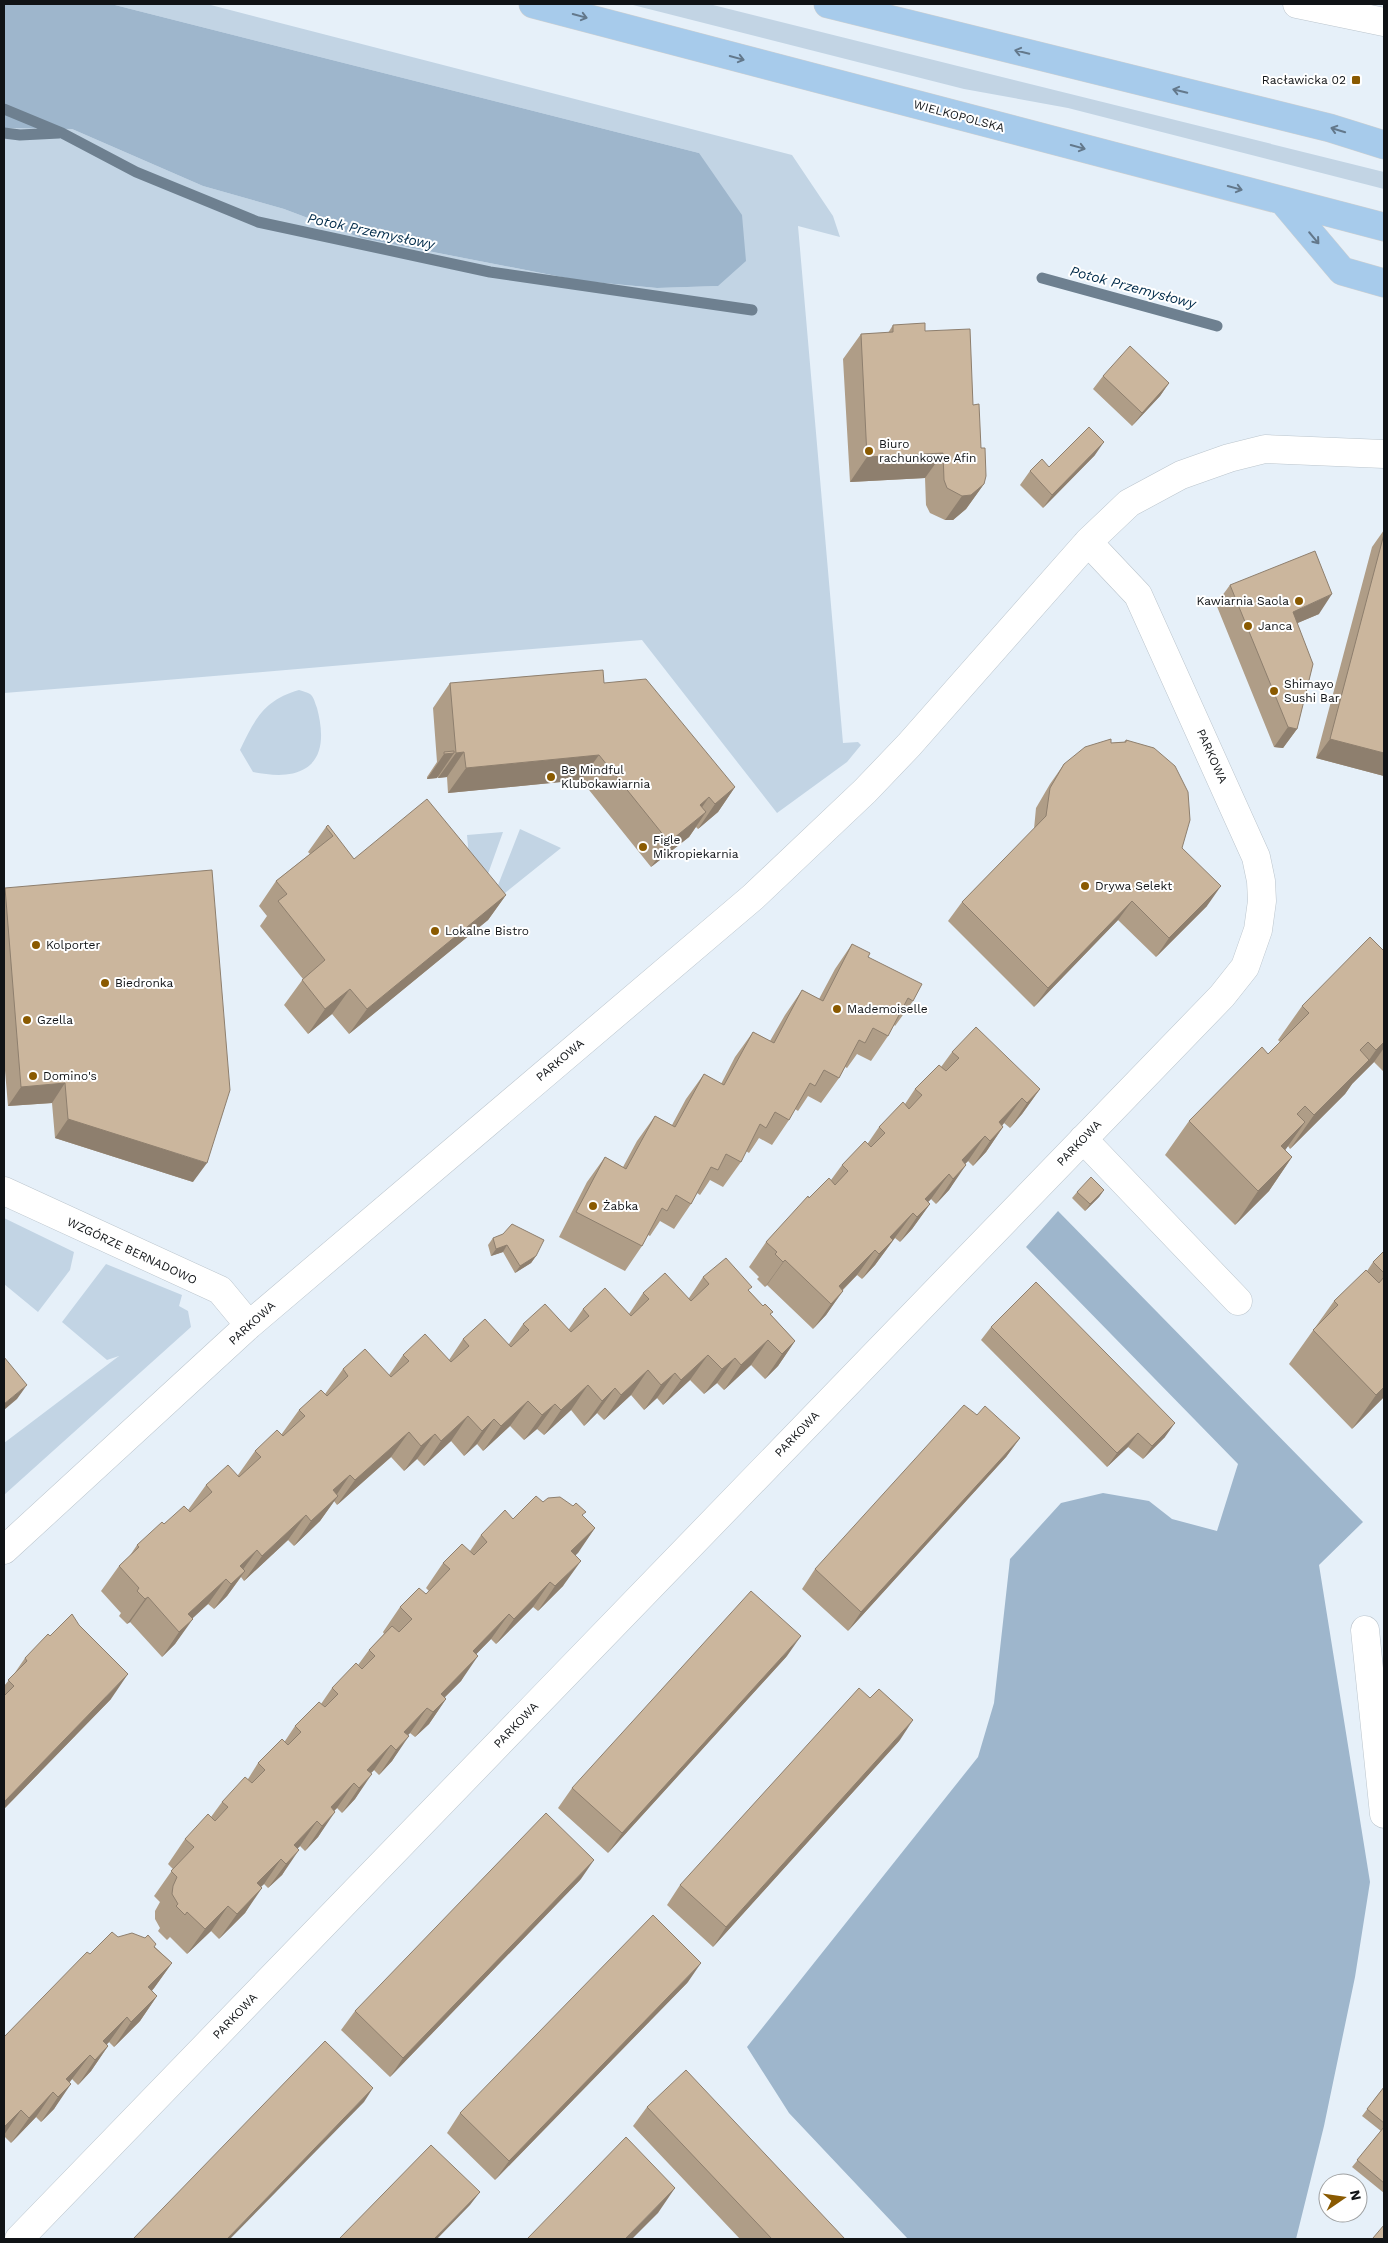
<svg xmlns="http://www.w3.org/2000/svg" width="1388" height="2243" font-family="'Work Sans',sans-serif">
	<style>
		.green { fill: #c2d4e4 }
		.forest { fill: #9eb6cc }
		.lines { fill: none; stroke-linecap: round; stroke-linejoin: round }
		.stream { stroke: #6e8090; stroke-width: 11 }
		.minor-casing { stroke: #bbc5cd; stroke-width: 29 }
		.major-casing { stroke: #cfd0d0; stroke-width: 29 }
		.minor { stroke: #fff; stroke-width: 28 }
		.major { stroke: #a7cbeb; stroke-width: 28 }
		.wall { fill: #af9d87 }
		.shaded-wall { fill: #8e7f6e }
		.building { fill: #cbb69d; stroke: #8e7f6e }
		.oneway { stroke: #63788b }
		.poi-dot { fill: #8a5a01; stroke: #fff; stroke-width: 2 }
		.labels { text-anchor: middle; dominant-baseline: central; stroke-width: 4; stroke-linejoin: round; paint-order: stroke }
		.poi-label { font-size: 12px; fill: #101316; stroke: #fff; text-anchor: start }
		.street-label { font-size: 12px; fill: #101316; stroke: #fff }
		.water-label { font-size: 14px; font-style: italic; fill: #002b4a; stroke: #fff }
	</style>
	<rect width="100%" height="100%" fill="#e6f0f9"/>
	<path class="green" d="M111,4H207L792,155L833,216L840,237L798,226L843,743L858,742L861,745L847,762L777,813L642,640C429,657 217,677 4,693V128L72,129L203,186L284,209L361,238L582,281L657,288L718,286L699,153Z
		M629,4H709L1384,172V189L1068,108L964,89Z
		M299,690C302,691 307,692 310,694C314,697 315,703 317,708C322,727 326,755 306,768C290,778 270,775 253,772L240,750C255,719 264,700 299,690Z
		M520,829L561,848L500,897L493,898Z
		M503,832L484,885L470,868L467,835Z
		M4,1218L74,1252L70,1270L38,1312L4,1284Z
		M106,1264L182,1295L179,1306L188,1311L191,1327L4,1495V1443L119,1356L107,1360L62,1322Z"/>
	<path class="forest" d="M4,4H111L699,153L742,215L746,261L718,286L657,288L582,281L361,238L284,209L203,186L72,129L4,128Z
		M1058,1211L1363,1522L1319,1565L1370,1882L1355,1977L1324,2126L1296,2239H908L789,2113L747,2047L978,1757L994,1703L1010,1559L1061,1503L1103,1493L1149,1501L1172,1519L1217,1531L1238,1464L1026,1247Z"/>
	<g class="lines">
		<path class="stream" d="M4,109L62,133L136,172L258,222L490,272L752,310
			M4,133L20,135L59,133
			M1042,278L1217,326"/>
		<g class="minor-casing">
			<path id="minor" d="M1297,4L1384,22
				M1083,1139L1238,1301
				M4,1191L220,1290L249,1325
				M4,1550L249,1325L753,897L865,791L909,745L1088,542L1129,503L1181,475L1229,458L1265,449L1384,454
				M1365,1630L1384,1814
				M19,2239L1222,996L1245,967L1258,930L1262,901L1261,881L1256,857L1138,595L1088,542"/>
		</g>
		<g class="major-casing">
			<path id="major" d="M533,4L1384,227
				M828,4L1330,128L1384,145
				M1283,201L1342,271L1384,283"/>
		</g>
		<use href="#minor" class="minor"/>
		<use href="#major" class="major"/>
	</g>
	<path class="wall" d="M893,325L925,331L973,405L984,484L966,509L953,520H945L930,513L926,505L925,478L850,482L843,359L861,334L888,333Z
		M1103,376L1169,383L1160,396L1132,426L1093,389Z
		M1095,455L1043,508L1020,485L1030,471Z
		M1384,530V776L1316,758L1372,547Z
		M1230,585L1319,614L1297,623V729L1283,748L1274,747L1216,604Z
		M450,683H604L735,787L718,812L698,829L696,827L689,837L651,867L581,780L448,793L447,777L438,778V776L437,778L427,779V777L437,762L433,708Z
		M1126,740L1182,848L1207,906L1156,957L1118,920L1034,1007L948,921L962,902L1034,829L1036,808L1050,784L1064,764L1111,743L1124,742Z
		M326,827L354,859L506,895L488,920L349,1034L332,1014L308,1034L284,1005L303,979L260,926L267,916L259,906L276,881L310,854L308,852Z
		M5,888L193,1182L55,1138L52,1103L8,1106L4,1059V889Z
		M852,944L868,957L913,1001L895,1026L894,1025L888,1036L871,1061L857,1054L847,1068L845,1067L839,1078L821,1103L808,1096L798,1111L795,1109L789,1120L772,1145L759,1138L749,1153L746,1151L741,1162L723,1187L710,1180L700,1195L697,1193L691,1204L674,1229L660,1221L650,1236L648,1235L642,1246L625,1271L559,1237L587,1182L605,1157L623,1167L637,1141L655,1116L672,1125L686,1099L704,1074L721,1084L735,1057L753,1032L770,1041L785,1015L802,990L819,999L835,969Z
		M1384,951V1072L1374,1062L1352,1084L1345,1094L1290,1149L1288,1146L1285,1150L1292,1157L1269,1191L1235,1225L1165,1155L1189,1121L1268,1054L1280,1042L1278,1040L1302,1006Z
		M952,1052L1040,1089L1022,1114L1010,1128L1004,1123L1002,1126L1003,1127L986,1152L973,1166L968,1161L965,1164L949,1190L936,1204L931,1199L928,1202L930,1204L912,1229L900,1242L895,1238L875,1265L862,1279L857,1275L843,1290L826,1315L813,1329L767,1285L765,1287L757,1279L759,1277L749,1267L766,1242L809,1198L831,1180L842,1165L868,1143L879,1127L905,1104L915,1089L941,1067Z
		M1104,1190L1099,1197L1085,1211L1072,1198L1077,1192Z
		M493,1238L536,1256L531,1263L515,1273L503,1252L491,1256L488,1245Z
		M1384,1251V1397L1352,1429L1289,1364L1334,1301L1367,1271L1373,1262Z
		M703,1277L749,1291L795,1341L778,1366L765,1379L751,1365L724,1390L717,1383L704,1394L690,1380L663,1405L657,1398L644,1410L631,1395L604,1420L597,1413L584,1426L571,1410L544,1435L537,1429L524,1440L510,1426L483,1451L477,1444L464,1456L451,1441L424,1466L417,1459L404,1471L391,1457L337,1505L334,1501L320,1521L294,1546L288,1540L244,1581L241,1577L227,1596L214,1609L208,1604L192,1618L175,1644L162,1657L130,1622L127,1624L119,1616L121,1613L101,1591L119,1566L129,1557L137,1545L164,1524L188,1510L206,1485L238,1475L255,1451L281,1435L299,1410L325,1394L343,1369L389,1375L403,1355L449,1360L463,1339L509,1344L523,1324L569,1329L583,1309L629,1314L643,1293L689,1298Z
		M991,1327L1165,1437L1143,1459L1128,1447L1107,1467L981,1340Z
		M977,1415L1020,1438L1006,1457L848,1631L802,1589L815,1569Z
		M543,1502L583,1516L595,1528L575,1555L563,1586L538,1611L533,1607L496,1644L491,1639L476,1654L461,1681L445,1697L446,1699L429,1724L415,1737L410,1733L408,1735L392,1761L379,1775L374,1770L371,1773L355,1799L342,1813L337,1808L334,1811L318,1837L305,1851L300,1846L298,1848L282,1875L268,1888L264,1884L261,1886L245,1913L219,1939L211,1931L187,1954L170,1937L167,1940L158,1931L160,1928L155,1919V1911L160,1902L154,1896L173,1869L168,1864L185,1839L211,1817L222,1802L248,1779L258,1763L285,1741L295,1726L321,1704L332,1688L358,1665L369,1650L384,1634L383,1632L400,1607L426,1594L429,1591L426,1588L443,1563L470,1551L481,1535L513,1519Z
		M787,1656L608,1853L558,1808L572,1788Z
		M25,1658L111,1699L4,1809V1686L14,1674Z
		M900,1740L713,1947L667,1905L680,1885Z
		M581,1879L390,2077L341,2030L355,2011Z
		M118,1937L155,1947L172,1963L152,1991L157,1996L140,2021L114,2047L109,2042L107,2044L108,2046L91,2071L78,2085L72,2079L70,2082L54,2109L41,2122L36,2117L11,2143L4,2136V2037L90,1954Z
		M688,1982L495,2180L447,2133L460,2113Z
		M1384,2087V2193L1352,2167L1381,2131L1362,2116Z
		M647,2107L845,2239H740L633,2126Z"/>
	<path class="shaded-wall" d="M1169,383L1160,396L1132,426L1142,413Z
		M1104,442L1095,455L1043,508L1052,495Z
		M943,453L925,478L850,482L867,457Z
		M984,484L966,509L953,520H945L962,496Z
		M1332,594L1319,614L1279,631L1293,612Z
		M1288,727L1297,729L1283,748L1274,747Z
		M1330,739L1384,753V776L1316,758Z
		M464,752L447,777L438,778L456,753Z
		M454,753L437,778L427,779L444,754Z
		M599,755L581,780L448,793L466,768Z
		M735,787L718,812L698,829L715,804Z
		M709,797L692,822L700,805Z
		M706,812L689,837L651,867L669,842Z
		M1221,886L1207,906L1156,957L1169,938Z
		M506,895L488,920L349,1034L367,1009Z
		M1132,901L1118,920L1034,1007L1048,988Z
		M350,989L332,1014L308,1034L325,1009Z
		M1384,1042V1048L1374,1062L1352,1084L1376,1050Z
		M1369,1060L1345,1094L1290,1149L1314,1115Z
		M65,1083L52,1103L8,1106L21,1087Z
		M1040,1089L1022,1114L1010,1128L1027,1103Z
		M1022,1098L1004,1123L989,1140L999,1122Z
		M68,1119L207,1163L193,1182L55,1138Z
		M1305,1122L1281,1156V1146Z
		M1003,1127L986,1152L973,1166L990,1141Z
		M985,1136L968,1161L952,1177L962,1160Z
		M1292,1157L1269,1191L1235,1225L1258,1191Z
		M966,1165L949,1190L936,1204L953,1179Z
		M949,1174L931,1199L915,1215L925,1199Z
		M1104,1190L1099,1197L1085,1211L1090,1204Z
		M930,1204L912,1229L900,1242L917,1217Z
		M913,1213L875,1265L862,1279L879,1254L890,1237Z
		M507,1245L503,1252L491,1256L496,1249Z
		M875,1250L857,1275L829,1303L839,1286Z
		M536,1256L531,1263L515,1273L520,1266Z
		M785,1260L767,1285L765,1287L783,1262Z
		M843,1291L826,1315L813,1329L831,1304Z
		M768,1340L751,1365L724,1390L741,1365Z
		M795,1341L778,1366L765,1379L782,1354Z
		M708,1355L690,1380L663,1405L681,1380Z
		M735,1358L717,1383L704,1394L722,1369Z
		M648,1370L631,1395L604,1420L621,1395Z
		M675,1373L657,1398L644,1410L661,1385Z
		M27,1385L17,1399L4,1410V1404Z
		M588,1385L571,1410L544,1435L561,1410Z
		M1384,1387V1397L1352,1429L1376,1395Z
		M615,1388L597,1413L584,1426L602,1401Z
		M528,1401L510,1426L483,1451L501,1426Z
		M555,1404L537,1429L524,1440L542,1415Z
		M468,1416L451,1441L424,1466L441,1441Z
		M494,1419L477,1444L464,1456L482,1431Z
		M1175,1423L1165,1437L1143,1459L1152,1446Z
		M409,1432L391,1457L337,1505L355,1480Z
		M1138,1433L1128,1447L1107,1467L1117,1453Z
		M435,1434L417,1459L404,1471L421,1446Z
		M1020,1438L1006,1457L848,1631L861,1612Z
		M350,1475L333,1500V1490Z
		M338,1496L320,1521L294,1546L311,1521Z
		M306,1515L288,1540L244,1581L262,1556Z
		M595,1528L578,1553L554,1576L571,1551Z
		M257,1550L239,1575L240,1566Z
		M581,1561L563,1586L538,1611L555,1586Z
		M245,1571L227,1596L214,1609L231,1584Z
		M226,1579L208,1604L179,1631L188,1614Z
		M550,1582L533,1607L496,1644L514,1619Z
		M148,1597L130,1622L127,1624L145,1599Z
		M509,1614L491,1639L455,1676L473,1651Z
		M193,1619L175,1644L162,1657L179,1632Z
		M801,1636L787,1656L608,1853L622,1833Z
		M478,1656L461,1681L431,1711L441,1694Z
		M128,1674L111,1699L4,1809V1802Z
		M446,1699L429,1724L415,1737L433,1712Z
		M427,1708L410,1733L395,1748L404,1732Z
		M913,1720L900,1740L713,1947L726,1927Z
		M409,1736L392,1761L379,1775L396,1750Z
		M391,1745L374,1770L358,1786L367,1770Z
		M372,1774L355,1799L342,1813L359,1788Z
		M354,1783L337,1808L321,1824L331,1807Z
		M335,1812L318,1837L305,1851L322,1826Z
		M317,1821L300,1846L284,1862L294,1845Z
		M299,1850L282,1875L268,1888L286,1864Z
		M281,1859L264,1884L240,1908L257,1883Z
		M594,1860L581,1879L390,2077L403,2058Z
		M262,1888L245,1913L219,1939L237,1914Z
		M228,1906L211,1931L187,1954L205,1929Z
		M172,1963L154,1988L131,2012L148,1987Z
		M701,1963L688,1982L495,2180L509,2161Z
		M157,1996L140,2021L114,2047L131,2022Z
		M127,2017L109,2042L93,2058L103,2041Z
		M108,2046L91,2071L78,2085L95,2060Z
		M90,2055L72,2079L57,2096L66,2079Z
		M71,2084L54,2109L41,2122L58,2097Z
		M373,2088L364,2102L230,2239H227Z
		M53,2092L36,2117L11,2143L29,2118Z
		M21,2110L4,2135V2127Z
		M675,2188L658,2213L632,2239H625Z
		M480,2192L470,2205L437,2239H434Z"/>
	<path class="building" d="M925,323V331L970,329L973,405L979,404L981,448H985L986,476L984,484L971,495L962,496L947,488L944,480L943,453L867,457L861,334L893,332V325Z
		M1130,346L1169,383L1142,413L1103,376Z
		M1089,427L1104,442L1052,495L1030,471L1042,459L1049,467Z
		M1384,534V753L1330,739Z
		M1315,551L1332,594L1293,612L1313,664L1297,729L1288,727L1230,585Z
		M603,670L604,683L646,679L735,787L715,804L709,797L700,805L706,812L669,842L599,755L466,768L464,752L456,753L450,683Z
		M1111,739V743L1126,742V740L1154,748L1175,766L1188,792L1190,820L1182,848L1221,886L1169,938L1132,901L1048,988L962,902L1046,816L1050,788L1064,764L1085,747Z
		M454,751V753L444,754V752Z
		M427,799L506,895L367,1009L350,989L325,1009L302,980L325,960L278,901L287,894L276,881L333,836L326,827L328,825L354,859Z
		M212,870L230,1090L207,1163L68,1119L65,1083L21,1087L5,888Z
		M1370,937L1384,951V1042L1376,1050L1368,1042L1360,1050L1369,1060L1314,1115L1305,1106L1297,1114L1305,1122L1281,1146L1292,1157L1258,1191L1189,1121L1262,1047L1268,1054L1309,1013L1302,1006Z
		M852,944L870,953L868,957L922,984L913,1001L908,998L888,1036L873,1028L865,1043L859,1040L839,1078L824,1070L815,1086L810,1083L789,1120L775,1112L766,1128L760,1124L741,1162L726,1154L718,1170L711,1167L691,1204L676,1195L667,1211L662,1208L642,1246L576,1212L605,1157L626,1169L655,1116L675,1127L704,1074L724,1085L753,1032L774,1043L802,990L823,1001Z
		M976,1027L1040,1089L1027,1103L1022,1098L999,1122L1003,1127L990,1141L985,1136L962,1160L966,1165L953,1179L949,1174L925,1199L930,1204L917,1217L913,1213L890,1237L893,1240L879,1254L875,1250L839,1286L843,1291L831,1304L785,1260L783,1262L775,1254L777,1252L766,1242L808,1196L809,1198L829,1178L835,1185L848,1171L842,1165L865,1141L871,1147L885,1133L879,1127L903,1102L909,1109L922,1095L915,1089L939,1065L946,1071L959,1058L952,1052Z
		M1091,1177L1104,1190L1090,1204L1077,1192Z
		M512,1224L544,1240L536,1256L520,1266L507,1245L496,1249L493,1238L503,1234Z
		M1384,1251V1273L1373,1262Z
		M726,1258L752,1287L748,1290L763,1306L765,1304L773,1312L770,1314L795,1341L782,1354L768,1340L741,1365L735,1358L722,1369L708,1355L681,1380L675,1373L661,1385L648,1370L621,1395L615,1388L602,1401L588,1385L561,1410L555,1404L542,1415L528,1401L501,1426L494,1419L482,1431L468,1416L441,1441L435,1434L421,1446L409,1432L355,1480L350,1475L333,1490L338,1496L311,1521L306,1515L262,1556L257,1550L240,1566L245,1571L231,1584L226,1579L188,1614L193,1619L179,1632L148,1597L145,1599L137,1591L139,1588L119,1566L139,1547L137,1545L162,1522L164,1524L184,1506L190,1512L212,1492L206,1485L228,1465L239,1477L261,1457L255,1451L277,1430L283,1436L305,1416L299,1410L321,1390L327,1396L348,1376L343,1369L365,1349L391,1377L409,1361L403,1355L425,1334L451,1362L469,1346L463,1339L485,1319L511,1347L529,1330L523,1324L545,1304L571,1332L589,1316L583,1309L605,1288L631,1316L649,1299L643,1293L665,1273L691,1301L709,1284L703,1277Z
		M1366,1270L1379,1283L1384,1277V1387L1376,1395L1313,1330L1338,1305L1334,1301Z
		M1036,1282L1175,1423L1152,1446L1138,1433L1117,1453L991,1327Z
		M4,1357L27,1385L4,1404Z
		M964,1405L977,1415L985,1406L1020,1438L861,1612L815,1569Z
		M536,1496L543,1502L548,1498L560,1497L573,1506L576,1503L586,1512L582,1515L595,1528L571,1551L581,1561L555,1586L550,1582L514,1619L509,1614L473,1651L478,1656L441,1694L446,1699L433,1712L427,1708L404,1732L409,1736L396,1750L391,1745L367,1770L372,1774L359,1788L354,1783L331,1807L335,1812L322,1826L317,1821L294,1845L299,1850L286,1864L281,1859L257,1883L262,1888L237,1914L228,1906L205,1929L187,1912L185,1915L176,1906L178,1904L172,1894L173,1886L177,1877L171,1871L194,1847L185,1839L208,1814L215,1821L228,1807L222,1802L245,1777L252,1783L265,1770L258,1763L282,1739L288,1745L301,1732L295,1726L319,1702L325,1707L338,1694L332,1688L356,1663L362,1669L375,1656L369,1650L392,1626L399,1632L412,1619L400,1607L419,1588L426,1594L450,1569L443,1563L462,1544L474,1555L487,1542L481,1535L505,1510L513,1519Z
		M751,1591L801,1636L622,1833L572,1788Z
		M72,1614L79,1625L128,1674L4,1802V1696L14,1686L8,1680L27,1661L25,1658L48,1634L50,1636Z
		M859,1688L870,1698L879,1689L913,1720L726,1927L680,1885Z
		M546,1813L594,1860L403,2058L355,2011Z
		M653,1915L701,1963L509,2161L460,2113Z
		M112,1932L118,1937L132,1933L145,1938L148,1935L156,1944L154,1947L172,1963L148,1987L157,1996L131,2022L127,2017L103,2041L108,2046L95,2060L90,2055L66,2079L71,2084L58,2097L53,2092L29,2118L21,2110L4,2127V2037L87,1952L90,1954Z
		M325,2041L373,2088L227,2239H133Z
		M686,2070L845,2239H772L647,2107Z
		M1384,2087V2123L1367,2109Z
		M1384,2127V2183L1357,2160Z
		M626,2137L675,2188L625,2239H527Z
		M431,2145L480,2192L434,2239H339Z
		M1384,2225V2239H1374L1373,2238Z"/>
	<defs><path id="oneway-shaft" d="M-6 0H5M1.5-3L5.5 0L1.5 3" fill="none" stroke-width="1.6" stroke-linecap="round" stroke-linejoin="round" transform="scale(1.25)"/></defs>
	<g class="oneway">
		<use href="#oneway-shaft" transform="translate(580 16) rotate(15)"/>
		<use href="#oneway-shaft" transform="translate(1022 52) rotate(-166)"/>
		<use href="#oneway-shaft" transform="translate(737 58) rotate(15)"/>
		<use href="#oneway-shaft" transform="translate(1180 91) rotate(-166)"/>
		<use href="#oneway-shaft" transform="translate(1338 130) rotate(-163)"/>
		<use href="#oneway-shaft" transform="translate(1078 147) rotate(15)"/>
		<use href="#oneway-shaft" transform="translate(1235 188) rotate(15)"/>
		<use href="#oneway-shaft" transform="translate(1314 238) rotate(50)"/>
	</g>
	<g class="poi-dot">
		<rect x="1351" y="75" width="10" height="10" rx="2.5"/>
		<circle cx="869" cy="451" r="5"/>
		<circle cx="1299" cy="601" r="5"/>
		<circle cx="1248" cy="626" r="5"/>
		<circle cx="1274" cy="691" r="5"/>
		<circle cx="551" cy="777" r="5"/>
		<circle cx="643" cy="847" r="5"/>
		<circle cx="1085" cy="886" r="5"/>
		<circle cx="435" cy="931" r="5"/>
		<circle cx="36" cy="945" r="5"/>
		<circle cx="105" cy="983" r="5"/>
		<circle cx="837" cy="1009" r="5"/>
		<circle cx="27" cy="1020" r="5"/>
		<circle cx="33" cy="1076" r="5"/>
		<circle cx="593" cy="1206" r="5"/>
	</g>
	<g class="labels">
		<g class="poi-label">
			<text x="1346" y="80" text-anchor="end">Racławicka 02</text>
			<text x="879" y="444">Biuro<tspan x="879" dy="14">rachunkowe Afin</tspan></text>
			<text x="1289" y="601" text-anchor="end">Kawiarnia Saola</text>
			<text x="1258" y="626">Janca</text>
			<text x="1284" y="684">Shimayo<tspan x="1284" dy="14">Sushi Bar</tspan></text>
			<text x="561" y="770">Be Mindful<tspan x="561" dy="14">Klubokawiarnia</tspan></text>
			<text x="653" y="840">Figle<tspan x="653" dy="14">Mikropiekarnia</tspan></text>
			<text x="1095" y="886">Drywa Selekt</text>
			<text x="445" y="931">Lokalne Bistro</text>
			<text x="46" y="945">Kolporter</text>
			<text x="115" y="983">Biedronka</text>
			<text x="847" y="1009">Mademoiselle</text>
			<text x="37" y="1020">Gzella</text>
			<text x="43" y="1076">Domino's</text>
			<text x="603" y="1206">Żabka</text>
		</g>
		<g class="street-label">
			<text transform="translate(959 116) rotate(15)">WIELKOPOLSKA</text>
			<text transform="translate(1212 756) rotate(66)">PARKOWA</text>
			<text transform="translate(560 1060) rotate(-40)">PARKOWA</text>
			<text transform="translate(1079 1143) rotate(-46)">PARKOWA</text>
			<text transform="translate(132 1251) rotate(25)">WZGÓRZE BERNADOWO</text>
			<text transform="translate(252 1323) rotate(-42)">PARKOWA</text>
			<text transform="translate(797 1434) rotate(-46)">PARKOWA</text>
			<text transform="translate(516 1725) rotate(-46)">PARKOWA</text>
			<text transform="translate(235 2016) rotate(-46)">PARKOWA</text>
		</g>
		<g class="water-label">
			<text transform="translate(371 231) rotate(12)">Potok Przemysłowy</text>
			<text transform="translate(1133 287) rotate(15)">Potok Przemysłowy</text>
		</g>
	</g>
	<rect width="1388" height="2243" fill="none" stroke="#101316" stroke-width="10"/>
	<g transform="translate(1343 2198) rotate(77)"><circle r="24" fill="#ffffff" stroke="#9fa1a2"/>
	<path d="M0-4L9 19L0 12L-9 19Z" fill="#8a5a01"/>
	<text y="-8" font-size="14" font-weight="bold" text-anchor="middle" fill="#101316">N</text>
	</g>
</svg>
